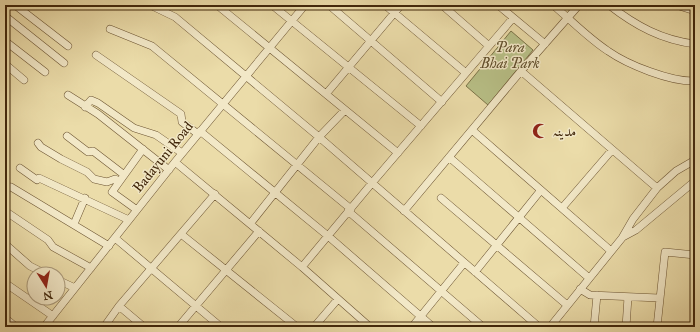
<svg xmlns="http://www.w3.org/2000/svg" width="700" height="332" font-family="'IM FELL Great Primer',Amiri,serif">
	<style>
		.green { fill: #b8c087; stroke: #7c7449 }
		.lines { fill: none; stroke-linecap: round; stroke-linejoin: round }
		.minor-casing { stroke: #6c5432; stroke-width: 8 }
		.minor { stroke: #f2e8c7; stroke-width: 7 }
		.labels { text-anchor: middle; dominant-baseline: central; stroke-width: 3; stroke-linejoin: round; paint-order: stroke }
		.park-label { font-size: 14px; font-style: italic; fill: #5f4d2a; stroke: #f2e8c7 }
		.poi-label { font-size: 14px; fill: #41270b; stroke: #f2e8c7; text-anchor: start }
		.street-label { font-size: 14px; fill: #41270b; stroke: #f2e8c7 }
	</style>
	<rect width="100%" height="100%" fill="#ebdca9"/>
	<filter id="stains"><feTurbulence type="fractalNoise" baseFrequency=".005" numOctaves="4"/><feColorMatrix values="0 0 0 0 .2 0 0 0 0 .09 0 0 0 0 .02 0 0 0 .5 -.17"/></filter>
	<radialGradient id="worn" r=".72"><stop offset=".6" stop-color="#630" stop-opacity="0"/><stop offset="1" stop-color="#630" stop-opacity=".3"/></radialGradient>
	<path class="green" d="M511,31L533,50L488,105L466,86Z"/>
	<g class="lines">
		<g class="minor-casing">
			<path id="minor" d="M15,5L68,46
				M150,5L175,17L319,137L539,327
				M217,5L398,153
				M272,5L421,126
				M329,5L442,102
				M385,5L466,73
				M442,5L489,46
				M498,5L545,44
				M553,5C571,20 588,38 608,51C628,65 671,82 695,81
				M609,5C636,26 662,40 695,44
				M676,5L695,11
				M5,16L64,63
				M110,29L152,46L351,209
				M5,41L45,72
				M96,55L181,114L182,122L198,134
				M5,64L24,80
				M521,71L657,188
				M326,94L401,5
				M68,95L98,114L169,170
				M85,107L91,100L98,103L134,128L156,135L182,153
				M472,130L611,251
				M200,131L328,236L433,327
				M67,136L88,152L93,151L123,174
				M38,143L41,147L61,159L87,172L94,179L107,182L115,179L119,181
				M449,157L589,278
				M175,162L302,267L370,327
				M20,168L37,180L39,178L129,220
				M11,187L109,246
				M441,198L567,305
				M562,208L612,150
				M137,210L112,192L143,149
				M5,211L48,240L53,247L91,268
				M348,211L483,327
				M404,211L521,71L579,5
				M74,224L85,198
				M250,224L319,137L345,110
				M181,234L297,327
				M623,237L636,230L695,181
				M115,238L221,327
				M5,244L30,266L46,274
				M302,267L372,183L513,18
				M475,272L541,190
				M58,280L75,288
				M5,283L53,316
				M580,289L590,295L659,298
				M119,306L144,327
				M5,318L16,327
				M44,327L175,162L305,5
				M104,327L119,306L215,194
				M178,327L259,231
				M314,327L338,299
				M412,327L464,263
				M550,327L622,238L633,219L657,188L676,171L695,160
				M594,327L597,295
				M626,327L628,297
				M657,327L665,252L695,255"/>
		</g>
		<use href="#minor" class="minor"/>
	</g>
	<defs>
		<g id="mosque-bare" transform="scale(1.2)"><path d="M3.5-4.9A6 6 0 1 0 3.5 4.9A5 5 0 1 1 3.5-4.9Z" fill="#8f2418" stroke="#f2e8c7" stroke-width="2.5" paint-order="stroke"/></g>
	</defs>
	<g fill-rule="evenodd">
		<use href="#mosque-bare" x="540" y="131"/>
	</g>
	<g class="labels">
		<g class="park-label">
			<text x="510" y="47">Para<tspan x="510" dy="16">Bhai Park</tspan></text>
		</g>
		<g class="poi-label">
			<text x="552" y="131">مدینہ</text>
		</g>
		<g class="street-label">
			<text transform="translate(163 157) rotate(-51)">Badayuni Road</text>
		</g>
	</g>
	<rect width="700" height="332" fill="none" stroke="#ebdca9" stroke-width="20"/>
	<rect x="6" y="6" width="688" height="320" fill="none" stroke="#41270b" stroke-width="2"/>
	<rect x="10" y="10" width="680" height="312" fill="none" stroke="#41270b"/>
	<g transform="translate(46 286) rotate(169)"><circle r="19" fill="#f2e8c7" stroke="#ab9b7c"/>
	<path d="M0-3L7 15L0 10L-7 15Z" fill="#8f2418"/>
	<text y="-6" font-size="11" font-weight="bold" text-anchor="middle" fill="#41270b">N</text>
	</g>
	<rect width="100%" height="100%" filter="url(#stains)"/>
	<rect width="100%" height="100%" fill="url(#worn)"/>
</svg>
